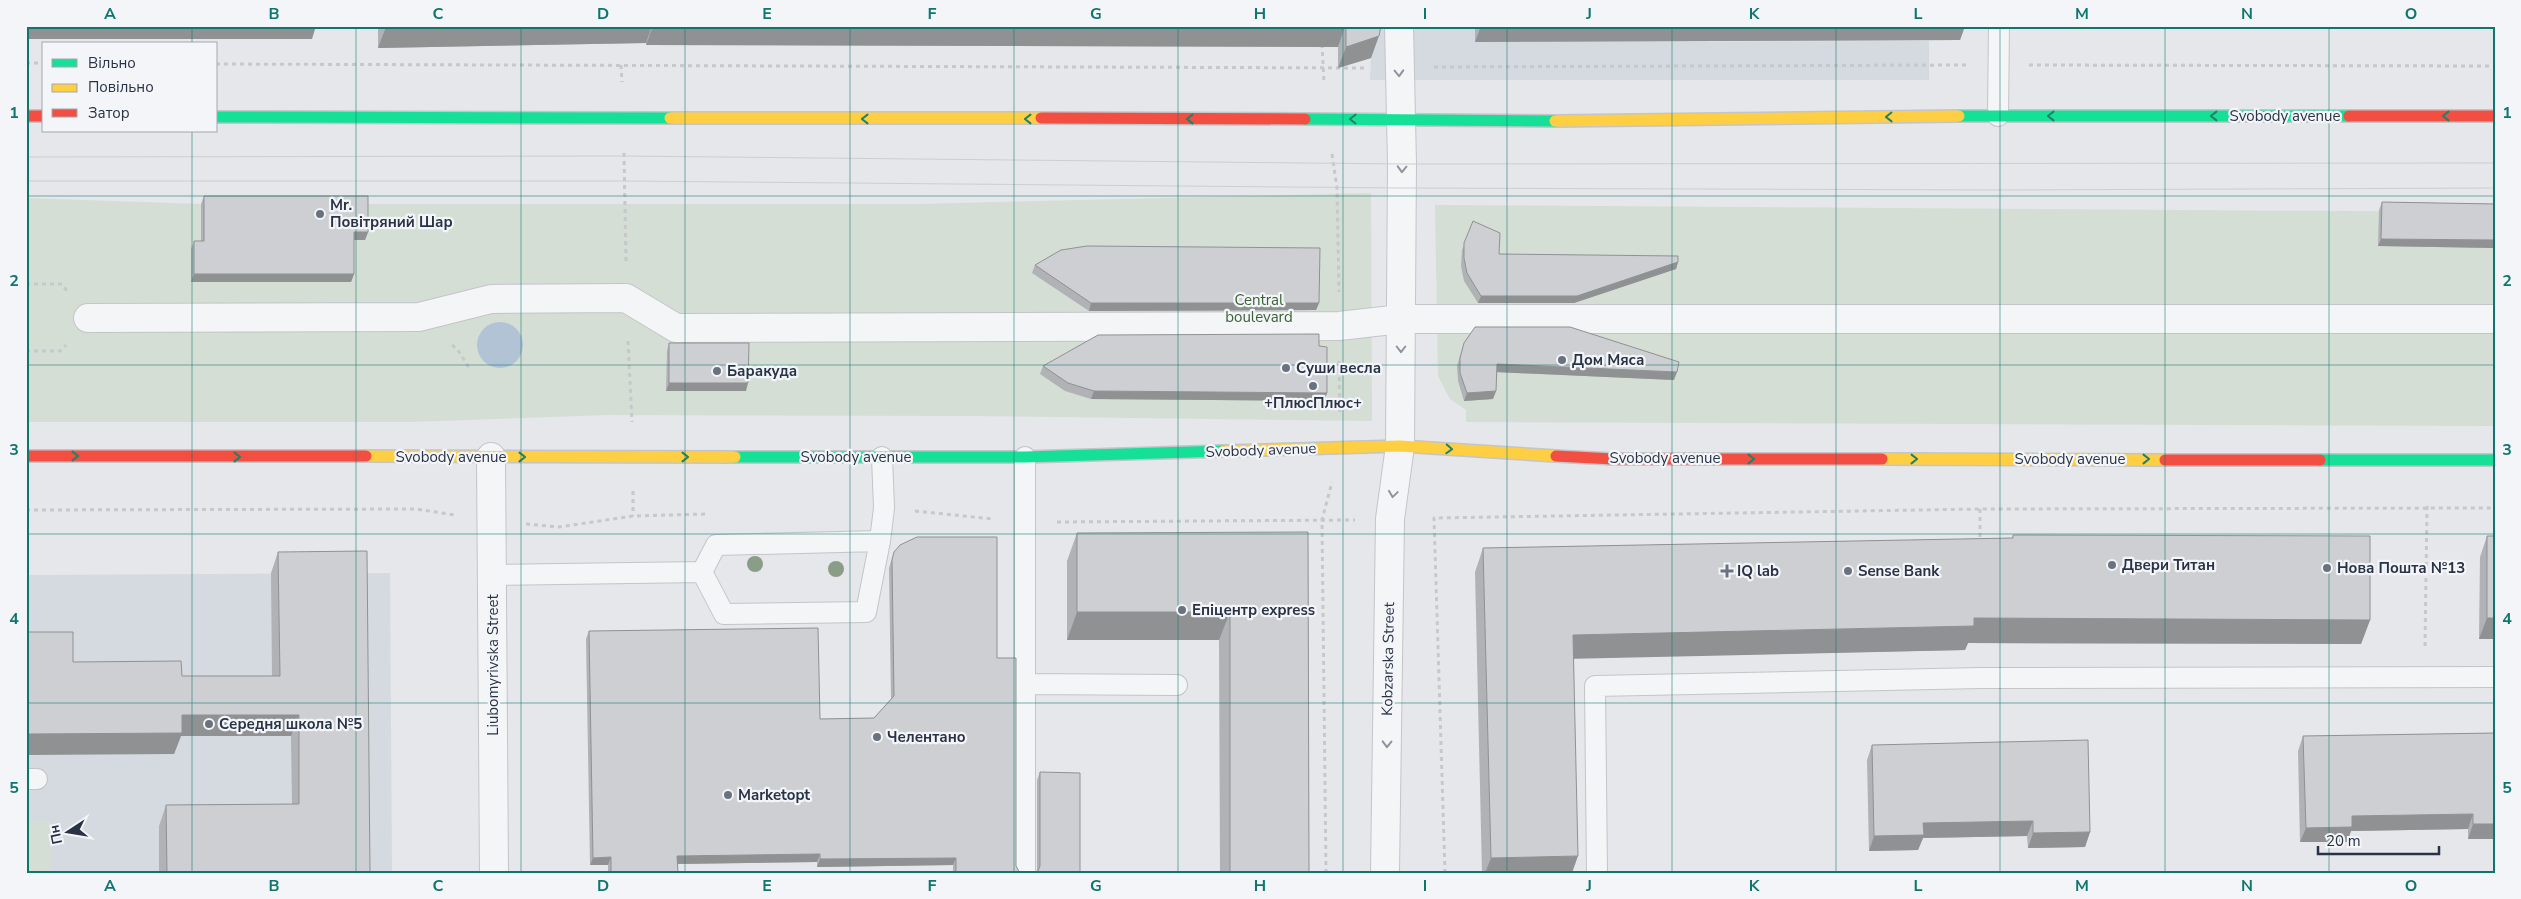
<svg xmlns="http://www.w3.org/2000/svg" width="2521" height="899" font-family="'Nunito Sans',sans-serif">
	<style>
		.built { fill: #d5dae0 }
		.green { fill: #d4ded5 }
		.water { fill: #b2c3d6 }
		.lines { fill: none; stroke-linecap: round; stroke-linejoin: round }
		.lane-casing { stroke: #c3c5c8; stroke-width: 22 }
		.street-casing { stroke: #c3c5c8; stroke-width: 30 }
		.fast-casing { stroke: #c3c5c8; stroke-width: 14 }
		.slow-casing { stroke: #c3c5c8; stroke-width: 14 }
		.jam-casing { stroke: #c3c5c8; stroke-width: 14 }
		.path { stroke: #c6c8cc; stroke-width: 3; stroke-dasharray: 4 4; stroke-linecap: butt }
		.lane { stroke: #f4f5f6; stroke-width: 20 }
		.street { stroke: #f4f5f6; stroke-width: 28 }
		.fast { stroke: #16e098; stroke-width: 11 }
		.slow { stroke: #ffcf43; stroke-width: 11 }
		.jam { stroke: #f24e42; stroke-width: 11 }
		.tram { stroke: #cdced1; stroke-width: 1 }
		.tree { fill: #899d87 }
		.wall { fill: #b0b2b5 }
		.shaded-wall { fill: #909193 }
		.building { fill: #cdcfd2; stroke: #909193 }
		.oneway { stroke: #8e949e }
		.oneway2 { stroke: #20816a }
		.grid { fill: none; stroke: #0f766e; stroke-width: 1; stroke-opacity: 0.55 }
		.poi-dot { fill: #6b727f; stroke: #f3f5f9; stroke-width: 2 }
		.labels { text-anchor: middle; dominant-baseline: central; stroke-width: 4.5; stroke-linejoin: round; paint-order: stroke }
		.street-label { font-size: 15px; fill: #293345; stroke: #f3f5f9 }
		.poi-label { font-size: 15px; font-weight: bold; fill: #293345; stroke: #f3f5f9; text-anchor: start }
		.park-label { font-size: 15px; fill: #3d6136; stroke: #f3f5f9 }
		.neatline { fill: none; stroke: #0f766e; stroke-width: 2 }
		.grid-label { font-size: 16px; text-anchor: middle; font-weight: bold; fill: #0f766e }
	</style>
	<rect width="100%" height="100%" fill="#e5e7ea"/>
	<path class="built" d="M1380,26H1475V42L1929,41V80H1370L1371,58Z
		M390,573L392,873H26V575Z"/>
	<path class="green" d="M1371,193L1372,421L976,416L606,415L412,422H26V198L201,204H917Z
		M1435,205L2495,212V426L1466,422V410L1450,399L1438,376Z
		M26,822H51L52,873H26Z"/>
	<path class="water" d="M477 345a23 23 0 1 1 46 0a23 23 0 1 1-46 0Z"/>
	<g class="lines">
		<g class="lane-casing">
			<path id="lane" d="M1998,116L1999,26
				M702,572L716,545L880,541
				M493,575L702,572L724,614L866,612L880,541L884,508L882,457
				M1025,684L1177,685
				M26,779H37
				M1025,873V457
				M1597,873L1595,686L1981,678L2495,677"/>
		</g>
		<g class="street-casing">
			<path id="street" d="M88,318L419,317L491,299L626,298L676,328L1339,326L1401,319H2495
				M491,457L494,873
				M1385,873L1390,519L1400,446L1402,164L1399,26"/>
		</g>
		<g class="fast-casing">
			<path id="fast" d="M1959,116H2349
				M216,117L670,118
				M1305,119L1555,121
				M735,457H1025L1224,451
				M2320,460H2495"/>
		</g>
		<g class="slow-casing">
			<path id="slow" d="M670,118H1041
				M1555,121L1959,116
				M1224,451L1400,446L1556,456
				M366,456L735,457
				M1882,459L2165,460"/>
		</g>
		<g class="jam-casing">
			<path id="jam" d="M26,116H44
				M2349,116H2495
				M1041,118L1305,119
				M26,456H366
				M1556,456L1613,459H1882
				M2165,460H2320"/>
		</g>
		<path class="path" d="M1322,44L1324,83
			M26,63H44
			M216,64L1366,68
			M621,65L622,82
			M2029,65L2495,66
			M1434,67L1968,65
			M624,153L626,262
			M1332,154L1337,188L1339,292
			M26,284H62L67,291
			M628,341L632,422
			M452,345L458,350L469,368
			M26,351H60L66,345
			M1339,361L1340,412
			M633,491V516
			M1980,509V541
			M26,510L416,509L455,515
			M915,511L993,519
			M1057,522L1355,520
			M526,524L559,527L633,516L706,514
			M26,526L27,510
			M2425,646L2427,506
			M1326,873L1322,520L1332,482
			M1445,873L1434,518L1980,509L2495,508"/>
		<use href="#lane" class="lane"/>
		<use href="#street" class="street"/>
		<use href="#fast" class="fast"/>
		<use href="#slow" class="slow"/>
		<use href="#jam" class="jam"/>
		<path class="tram" d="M26,157L624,156L1402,164L2495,163
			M26,181H624L1401,188L2001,190L2495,188"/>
	</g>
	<g class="tree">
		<circle cx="755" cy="564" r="8"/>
		<circle cx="836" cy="569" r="8"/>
	</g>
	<path class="wall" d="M378,26H1381L1371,58L1338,68V47L646,45V43L378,48Z
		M1475,26H1965L1960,40L1475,42Z
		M204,196L368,232L365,240H354V274L351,282H191V249L194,241H201V204Z
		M2382,202L2495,204V248L2378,246L2379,210Z
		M1473,221L1499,254L1678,262L1676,269L1574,303H1478L1464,281L1461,266L1462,250Z
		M1035,265L1319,303L1316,310L1089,311L1032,273Z
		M669,343L746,391H666L667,351Z
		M1464,343L1674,380L1497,372L1496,391L1493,399L1464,401L1458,381L1457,366Z
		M1319,346L1327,393L1324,401L1091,399L1065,391L1040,374L1043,366Z
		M1308,532L1309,873H1220L1219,640H1067V561L1077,533Z
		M2013,535L2370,620L2361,644L1968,643L1965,650L1574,658L1572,873H1482L1475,572L1483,548L2012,538Z
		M2487,536L2495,639H2479L2480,557Z
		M278,552L370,873H159V826L166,805L292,804L291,736H181L174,754L182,676H272L271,573Z
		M894,552L997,658L1016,866L1020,873H953V865L817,867V862L677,864L678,873H608V865H590L586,639L589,631L820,719L874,718L891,699L889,568Z
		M2495,733V839H2468V829L2351,831L2347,842H2300L2298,751L2303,736Z
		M1872,745L2090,832L2085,847L2028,848L2027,836L1923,838L1918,850L1869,851L1867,760Z
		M1040,772L1080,873L1037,872V780Z"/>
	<path class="shaded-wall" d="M26,26H316L312,39H26Z
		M413,26H652L646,43L378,48L386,27Z
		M653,26H1345L1338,47L646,45Z
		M1481,26H1965L1960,40L1475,42Z
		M2055,26H2137L2055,27Z
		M1379,36L1371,58L1338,68L1346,47Z
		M354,232H368L365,240H351Z
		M2381,239L2495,240V248L2378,246Z
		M1678,262L1676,269L1574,303H1478L1481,296Z
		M194,274H354L351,282H191Z
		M1091,303H1319L1316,310L1089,311Z
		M1497,364L1677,372L1674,380L1494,372Z
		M669,383H748L746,391H666Z
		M1094,391L1327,393L1324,401L1091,399Z
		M1496,391L1493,399L1464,401L1467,393Z
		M1077,612H1230L1219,640H1067Z
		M1974,618L2370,620L2361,644L1968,643L1965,650L1564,659L1573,635Z
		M2487,618H2495V639H2479Z
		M182,715H299L291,736H181L174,754L26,755V734Z
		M2473,814L2468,829L2351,831L2347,842H2300L2306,828L2352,816Z
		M2033,821L2027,836L1923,838L1918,850L1869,851L1874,836L1923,823Z
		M2473,824H2495V839H2468Z
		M2090,832L2085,847L2028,848L2033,833Z
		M820,854L817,862L675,864L677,856Z
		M1578,856L1572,873H1485L1491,858Z
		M611,857L608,865H590L593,858Z
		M956,858L953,865L817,867L820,859Z"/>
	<path class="building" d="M1346,26H1381L1379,36L1346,47Z
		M204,196H368V232H354V274H194V241H204Z
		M2382,202L2495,204V240L2381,239Z
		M1473,221L1500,233L1499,254L1678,256V262L1577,296H1481L1467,273L1464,258V243Z
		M1087,246L1320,248L1319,303H1091L1035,265L1061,250Z
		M1475,327H1570L1679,362L1677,372L1497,364L1496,391L1467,393L1460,373V358L1464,343Z
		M1319,334V346L1327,347V393L1094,391L1068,383L1043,366L1098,335Z
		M669,343H749L748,383H669Z
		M1308,532L1309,873H1230V612H1077V533Z
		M2013,535L2370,536V620L1974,618V626L1573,635L1578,856L1491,858L1483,548L2013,538Z
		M2487,536H2495V618H2487Z
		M917,537H997V658H1016V866L1020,873H956V858L820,859V854L677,856L678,873H611V857L593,858L589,631L818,628L820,719L874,718L894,696L892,560L894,552L900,545Z
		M367,551L370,873H167L166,805L299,804V715H182V733L26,734V632H73V662L181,661L182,676H280L278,552Z
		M2495,733V824H2473V814L2352,816V827L2306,828L2303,736Z
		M2088,740L2090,832L2033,833V821L1923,823L1924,835L1874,836L1872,745Z
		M1040,772L1080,773V873H1036L1038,871L1040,866Z"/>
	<defs><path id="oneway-chevron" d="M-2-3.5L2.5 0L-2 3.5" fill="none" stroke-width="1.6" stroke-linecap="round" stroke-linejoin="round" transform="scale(1.25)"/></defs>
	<g class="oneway">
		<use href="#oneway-chevron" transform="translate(1399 73) rotate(88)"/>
		<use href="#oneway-chevron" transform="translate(1402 169) rotate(92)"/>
		<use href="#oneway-chevron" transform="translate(1401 349) rotate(90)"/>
		<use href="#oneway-chevron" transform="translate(1393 494) rotate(98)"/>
		<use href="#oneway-chevron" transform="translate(1387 744) rotate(91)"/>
	</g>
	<g class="oneway2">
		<use href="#oneway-chevron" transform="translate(2051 116) rotate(-180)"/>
		<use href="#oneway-chevron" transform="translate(2214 116) rotate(-180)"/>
		<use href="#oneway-chevron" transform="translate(2446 116) rotate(-180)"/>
		<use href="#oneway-chevron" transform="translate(1889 117) rotate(179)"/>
		<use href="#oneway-chevron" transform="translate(865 119) rotate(180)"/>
		<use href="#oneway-chevron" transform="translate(1028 119) rotate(180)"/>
		<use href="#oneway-chevron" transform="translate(1190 119) rotate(180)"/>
		<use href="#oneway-chevron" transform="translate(1353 119) rotate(-179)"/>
		<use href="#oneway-chevron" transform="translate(1449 449) rotate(3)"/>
		<use href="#oneway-chevron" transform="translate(75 456)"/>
		<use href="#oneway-chevron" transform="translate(237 457)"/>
		<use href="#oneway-chevron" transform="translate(522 457)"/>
		<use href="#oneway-chevron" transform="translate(685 457)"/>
		<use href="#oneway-chevron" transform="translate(1751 459)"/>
		<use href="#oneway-chevron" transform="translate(1914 459)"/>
		<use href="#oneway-chevron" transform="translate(2146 459)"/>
	</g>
	<path class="grid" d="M192,26V44M356,26V873M521,26V873M685,26V873M850,26V873M1014,26V873M1178,26V873M1343,26V873M1507,26V873M1672,26V873M1836,26V873M2000,26V873M2165,26V873M2329,26V873M192,131V873M26,196H2495M26,365H2495M26,534H2495M26,703H2495"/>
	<g class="poi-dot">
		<circle cx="320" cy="214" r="5"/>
		<circle cx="1562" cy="360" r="5"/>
		<circle cx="1286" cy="368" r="5"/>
		<circle cx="717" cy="371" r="5"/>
		<circle cx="1313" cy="386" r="5"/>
		<circle cx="2112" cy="565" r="5"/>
		<circle cx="2327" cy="568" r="5"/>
		<path d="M1724.5 563.5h5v5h5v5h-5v5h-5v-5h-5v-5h5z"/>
		<circle cx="1848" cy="571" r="5"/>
		<circle cx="1182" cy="610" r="5"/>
		<circle cx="209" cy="724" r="5"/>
		<circle cx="877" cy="737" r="5"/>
		<circle cx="728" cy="795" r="5"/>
	</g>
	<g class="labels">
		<g class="street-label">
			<text x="2285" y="116">Svobody avenue</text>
			<text transform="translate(1261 450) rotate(-2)">Svobody avenue</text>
			<text x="451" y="457">Svobody avenue</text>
			<text x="856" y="457">Svobody avenue</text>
			<text x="1665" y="458">Svobody avenue</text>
			<text x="2070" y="459">Svobody avenue</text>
			<text transform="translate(1388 659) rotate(-89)">Kobzarska Street</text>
			<text transform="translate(493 665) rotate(-90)">Liubomyrivska Street</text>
		</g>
		<g class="poi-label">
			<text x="330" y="205">Mr.<tspan x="330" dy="17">Повітряний Шар</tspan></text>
			<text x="1572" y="360">Дом Мяса</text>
			<text x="1296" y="368">Суши весла</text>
			<text x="727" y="371">Баракуда</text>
			<text x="1313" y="403" text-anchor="middle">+ПлюсПлюс+</text>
			<text x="2122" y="565">Двери Титан</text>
			<text x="2337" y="568">Нова Пошта №13</text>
			<text x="1737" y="571">IQ lab</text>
			<text x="1858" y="571">Sense Bank</text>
			<text x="1192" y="610">Епіцентр express</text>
			<text x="219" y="724">Середня школа №5</text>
			<text x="887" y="737">Челентано</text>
			<text x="738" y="795">Marketopt</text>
		</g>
		<g class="park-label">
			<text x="1259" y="300">Central<tspan x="1259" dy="17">boulevard</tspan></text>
		</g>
	</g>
	<rect width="2521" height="899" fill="none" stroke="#f3f5f9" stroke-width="55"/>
	<rect x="42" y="42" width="175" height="90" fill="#f3f5f9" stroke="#a2a7b1"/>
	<rect x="52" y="59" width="25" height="8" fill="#16e098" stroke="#a2a7b1"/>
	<text x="88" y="68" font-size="15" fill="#293345">Вільно</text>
	<rect x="52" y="84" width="25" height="8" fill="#ffcf43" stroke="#a2a7b1"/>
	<text x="88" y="92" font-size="15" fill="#293345">Повільно</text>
	<rect x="52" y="109" width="25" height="8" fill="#f24e42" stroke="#a2a7b1"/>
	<text x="88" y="118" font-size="15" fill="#293345">Затор</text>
	<g transform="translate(68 832) rotate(258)" stroke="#f3f5f9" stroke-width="4" paint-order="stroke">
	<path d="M0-4L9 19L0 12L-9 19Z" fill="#293345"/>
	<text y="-8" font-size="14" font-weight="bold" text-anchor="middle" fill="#293345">Пн</text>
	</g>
	<path d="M2318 846v8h121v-8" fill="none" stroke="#293345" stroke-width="2.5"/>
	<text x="2326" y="846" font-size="15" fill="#293345" stroke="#f3f5f9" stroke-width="4" paint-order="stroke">20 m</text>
	<rect x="28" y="28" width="2466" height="844" class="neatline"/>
	<g class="grid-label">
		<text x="110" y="19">A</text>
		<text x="274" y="19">B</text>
		<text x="438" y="19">C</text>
		<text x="603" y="19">D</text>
		<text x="767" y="19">E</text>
		<text x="932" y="19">F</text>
		<text x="1096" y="19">G</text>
		<text x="1260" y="19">H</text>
		<text x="1425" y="19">I</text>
		<text x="1589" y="19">J</text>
		<text x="1754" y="19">K</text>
		<text x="1918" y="19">L</text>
		<text x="2082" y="19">M</text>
		<text x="2247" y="19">N</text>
		<text x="2411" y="19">O</text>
		<text x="14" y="118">1</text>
		<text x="2507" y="118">1</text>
		<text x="14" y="286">2</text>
		<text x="2507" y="286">2</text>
		<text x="14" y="455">3</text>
		<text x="2507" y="455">3</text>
		<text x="14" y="624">4</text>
		<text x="2507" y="624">4</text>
		<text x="14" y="793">5</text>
		<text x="2507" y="793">5</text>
		<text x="110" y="891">A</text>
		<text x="274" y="891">B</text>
		<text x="438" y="891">C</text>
		<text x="603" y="891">D</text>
		<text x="767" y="891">E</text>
		<text x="932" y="891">F</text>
		<text x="1096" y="891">G</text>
		<text x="1260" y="891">H</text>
		<text x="1425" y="891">I</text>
		<text x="1589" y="891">J</text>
		<text x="1754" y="891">K</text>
		<text x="1918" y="891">L</text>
		<text x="2082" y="891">M</text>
		<text x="2247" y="891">N</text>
		<text x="2411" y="891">O</text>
	</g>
</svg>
